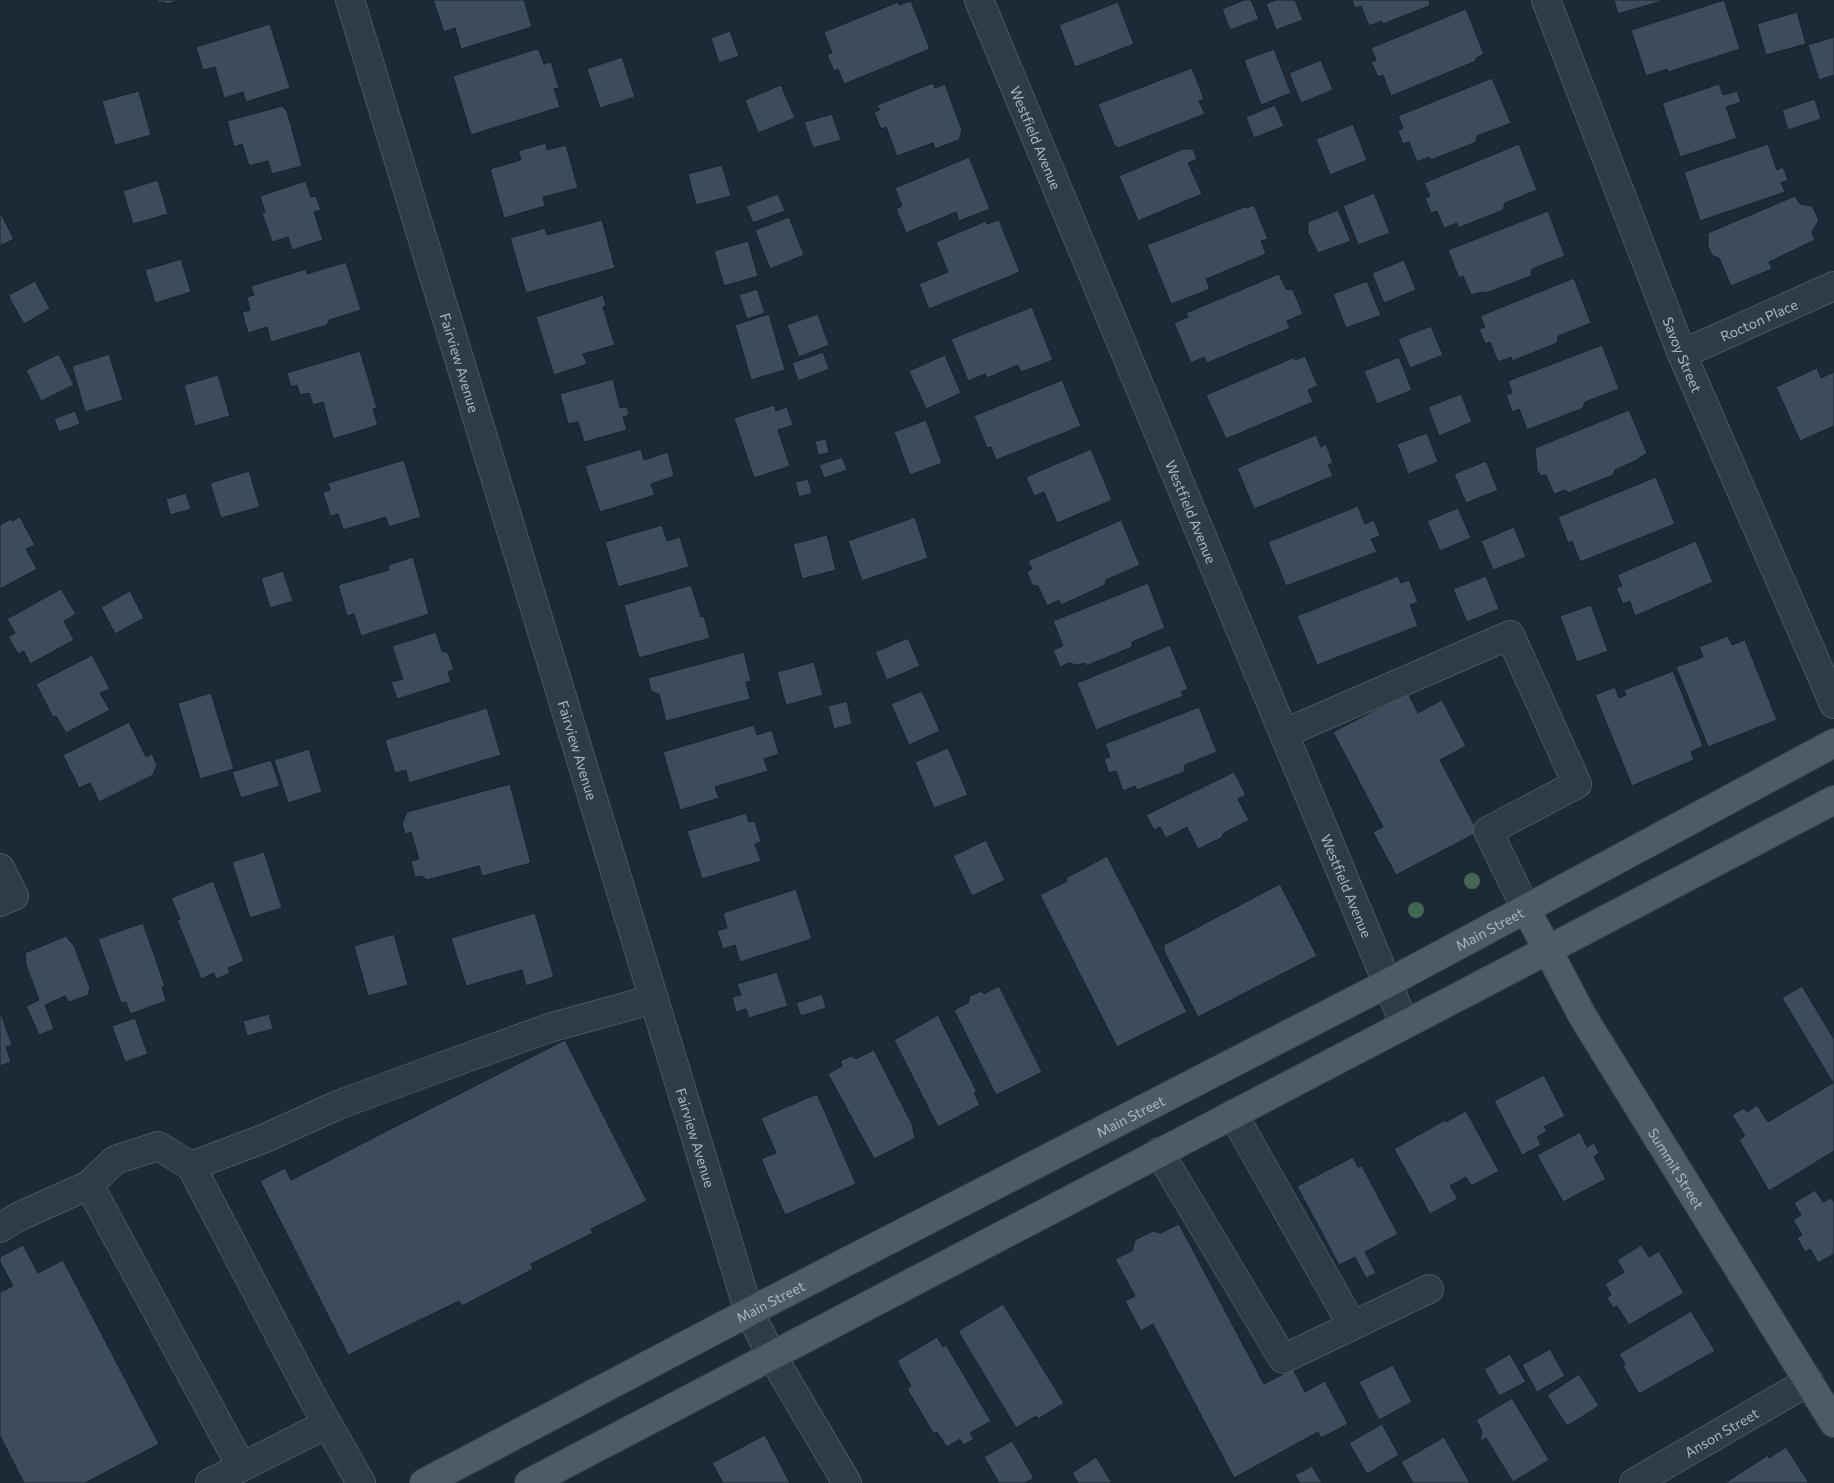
<svg xmlns="http://www.w3.org/2000/svg" width="1834" height="1483" font-family="Commissioner,sans-serif">
	<style>
		.building { fill: #3d4c5d; stroke: #18222e }
		.lines { fill: none; stroke-linecap: round; stroke-linejoin: round }
		.minor-casing { stroke: #4b5663; stroke-width: 30 }
		.major-casing { stroke: #3a4451; stroke-width: 30 }
		.minor { stroke: #303b48; stroke-width: 28 }
		.major { stroke: #4e5a68; stroke-width: 28 }
		.tree { fill: #426653 }
		.labels { text-anchor: middle; dominant-baseline: central; stroke-width: 4; stroke-linejoin: round; paint-order: stroke }
		.street-label { font-size: 14px; fill: #aab6c5; stroke: #16202c }
	</style>
	<rect width="100%" height="100%" fill="#1d2937"/>
	<path class="building" d="M157,0H180L167,4L163,2L158,3Z
		M433,0H524L532,27L461,49L455,28L444,32Z
		M1244,0H1251L1259,19L1230,30L1222,9Z
		M1276,0H1295L1303,20L1276,30L1266,4Z
		M1352,0H1430L1429,6L1383,24L1382,21L1369,26L1361,6L1355,8Z
		M1614,0H1665L1618,14Z
		M1724,0L1740,49L1668,72L1667,69L1646,76L1631,30Z
		M911,1L930,49L844,84L838,69L834,71L827,55L832,53L824,32L898,2L899,5Z
		M1118,2L1134,44L1075,67L1059,25Z
		M1466,9L1484,54L1476,58V61L1391,96L1383,75L1378,77L1371,62L1376,60L1371,48Z
		M1797,12L1806,44L1766,55L1757,24Z
		M270,24L290,88L246,102L243,92L224,98L215,67L203,70L196,47Z
		M730,31L739,56L719,63L711,38Z
		M1834,37V75L1819,80L1808,45Z
		M536,49L539,50L544,64L551,62L559,88L554,89L560,107L471,135L453,76Z
		M1274,49L1291,93L1261,105L1244,60Z
		M622,57L635,97L600,108L587,69Z
		M1321,60L1333,90L1301,103L1289,73Z
		M1192,68L1204,99L1199,101L1205,114L1118,148L1114,145L1098,104Z
		M1492,78L1511,123L1477,136L1476,142L1431,160L1429,157L1417,162L1409,142L1403,144L1398,131L1403,128L1398,116Z
		M933,83L935,88L945,84L962,130L959,140L935,149L933,143L897,156L886,127L881,129L874,112L880,110L877,105Z
		M1719,84L1723,95L1737,91L1741,102L1726,107L1737,138L1680,157L1662,103Z
		M781,85L795,118L758,133L745,100Z
		M139,91L151,135L115,145L102,101Z
		M1815,99L1821,119L1788,130L1782,110Z
		M1275,105L1284,126L1254,138L1246,117Z
		M282,106L287,111L302,166L272,174L268,161L249,166L242,144L234,147L227,121Z
		M832,114L841,140L813,148L804,122Z
		M1353,124L1367,160L1330,175L1316,139Z
		M546,143L547,150L566,145L578,188L543,197L545,206L504,218L490,169L521,160L518,151Z
		M1519,144L1537,190L1505,203L1503,210L1458,228L1457,223L1444,228L1437,211L1431,213L1425,198L1430,196L1424,183Z
		M1768,144L1777,170L1783,167L1788,180L1781,183L1785,192L1700,221L1684,172Z
		M1183,149H1193L1197,159L1188,163L1202,194L1138,221L1119,176Z
		M969,157L990,209L959,221L956,212L906,233L896,209L902,206L895,188Z
		M722,165L731,196L696,205L688,174Z
		M158,180L168,214L133,224L123,191Z
		M306,181L311,197L316,196L321,210L314,212L323,240L292,250L288,237L272,242L262,213L265,212L260,196Z
		M1374,193L1390,233L1358,245L1343,206Z
		M778,194L785,211L753,223L746,206Z
		M1795,196L1800,204L1812,206L1819,220L1812,232L1815,240L1769,262L1772,269L1731,286L1719,258L1713,256L1708,247V233Z
		M1254,205L1268,239L1261,241L1266,254L1206,279L1210,289L1171,304L1147,245L1247,206V208Z
		M1338,210L1351,241L1318,253L1308,233V222Z
		M1548,211L1565,256L1532,269L1531,276L1486,293L1482,292L1471,295L1463,276L1459,278L1448,250Z
		M0,212L14,239L0,246Z
		M789,217L804,255L770,269L755,230Z
		M602,220L615,268L526,293L510,238L545,228L547,235Z
		M999,220L1020,272L929,309L919,284L948,272L936,242L986,221L987,224Z
		M748,241L758,276L724,286L714,251Z
		M181,259L191,292L155,303L145,270Z
		M1404,260L1416,290L1384,303L1372,273Z
		M346,262L361,310L329,320L327,325L271,342L267,327L248,333L242,312L250,310L247,297L254,295L251,286L306,269L307,274Z
		M1279,274L1286,289L1293,290L1303,314L1287,321L1290,328L1207,363L1204,357L1191,363L1174,323L1188,317L1186,313Z
		M1574,278L1591,323L1558,336L1557,343L1512,361L1511,357L1498,362L1490,342L1485,344L1479,329L1485,327L1480,316Z
		M35,281L50,309L24,324L10,299L9,295Z
		M1367,281L1381,315L1346,328L1333,294Z
		M757,289L765,313L747,319L739,295Z
		M603,295L606,306L603,307L615,345L583,354L587,364L554,375L536,317Z
		M1032,307L1053,360L1021,372L1018,365L987,378L985,374L968,381L951,339Z
		M769,314L785,370L751,380L735,325Z
		M818,314L829,345L799,357L787,325Z
		M1431,326L1443,355L1410,368L1398,339Z
		M1602,345L1619,389L1585,402L1583,408L1527,430L1519,409L1512,412L1506,395L1512,393L1508,381Z
		M360,351L377,408L373,409L378,425L333,439L323,402L313,405L309,393L300,395L297,385L291,387L287,373Z
		M823,352L829,369L798,381L792,363Z
		M59,354L74,385L41,401L26,370Z
		M109,354L123,400L85,412L72,366Z
		M945,355L961,393L926,409L909,371Z
		M1305,356L1318,386L1308,390L1313,402L1226,439L1206,395L1295,357V360Z
		M1399,357L1412,390L1377,404L1364,371Z
		M1817,368L1821,378L1834,372V426L1800,441L1776,387Z
		M218,375L230,416L195,426L184,385Z
		M613,379L620,408L627,407L629,415L623,417L627,430L584,442L578,422L568,424L560,394Z
		M1062,380L1081,426L996,460L991,447L987,448L974,416Z
		M1461,394L1472,422L1439,436L1428,407Z
		M774,405L776,411L787,407L793,425L778,430L790,466L754,478L734,418Z
		M1629,410L1647,453L1637,460L1615,470L1613,475L1568,493L1566,490L1554,494L1546,475L1541,476L1537,470L1535,448Z
		M75,411L80,424L59,432L54,419Z
		M926,420L942,463L910,475L894,432Z
		M1427,433L1438,462L1408,474L1397,444Z
		M1316,435L1321,447L1326,444L1333,463L1328,465L1333,476L1254,509L1237,468Z
		M826,439L829,453L818,455L815,441Z
		M641,449L644,460L668,452L674,476L651,484L655,495L600,512L585,466Z
		M1091,449L1112,500L1057,523L1044,492L1034,496L1026,477Z
		M842,457L847,470L824,478L819,465Z
		M404,460L421,517L389,527L386,517L343,530L338,514L330,516L323,492L330,490L328,483Z
		M1486,461L1498,490L1466,503L1454,474Z
		M249,471L260,507L221,518L210,483Z
		M1656,477L1675,524L1580,562L1572,541L1568,543L1558,517Z
		M808,479L812,493L799,497L795,482Z
		M186,493L191,509L170,515L166,499Z
		M1358,506L1365,524L1374,520L1380,536L1371,539L1377,552L1286,586L1268,542Z
		M1458,508L1471,538L1440,551L1427,521Z
		M20,517L35,545L26,549L37,569L0,589V525L11,519L12,521Z
		M915,517L928,558L862,581L848,541Z
		M1121,520L1140,565L1106,580L1105,585L1061,605L1059,600L1047,606L1038,586L1032,585L1027,572L1032,569L1028,561Z
		M662,525L667,541L680,537L689,567L618,587L605,542Z
		M1514,527L1526,557L1493,570L1481,541Z
		M827,535L836,570L802,579L793,544Z
		M1696,541L1713,582L1635,616L1630,601L1623,604L1616,588L1622,586L1617,575Z
		M413,557L429,614L361,636L354,614L347,616L338,585L389,570L388,565Z
		M283,571L293,601L270,608L261,578Z
		M1398,576L1401,583L1409,580L1418,602L1410,605L1418,626L1317,665L1297,616Z
		M1486,576L1499,609L1467,622L1453,589Z
		M1148,583L1165,628L1132,642V647L1086,666L1085,663L1077,665L1069,663L1060,667L1053,650L1063,646L1053,621Z
		M691,585L701,617L704,616L710,638L639,658L624,605Z
		M61,589L76,614L64,621L74,640L30,664L24,651L18,654L8,637L15,633L7,619Z
		M130,591L144,618L115,634L101,607Z
		M1591,605L1608,651L1577,662L1560,616Z
		M436,632L442,651L448,653L454,670L448,672L451,682L397,699L391,682L403,679L392,646Z
		M1728,636L1732,645L1745,640L1777,720L1708,747L1676,667L1703,657L1699,647Z
		M908,638L920,666L887,680L875,652Z
		M1170,645L1188,689L1181,692L1183,696L1096,730L1077,683Z
		M744,652L751,681L746,682L750,699L666,721L659,694L651,691L648,678Z
		M92,655L110,689L100,693L110,710L66,733L56,716L53,717L36,684Z
		M814,662L823,695L786,705L777,672Z
		M1673,671L1703,746L1691,752L1694,760L1632,786L1595,695L1615,687L1619,698L1626,695L1624,690Z
		M922,691L940,731L909,745L891,704Z
		M211,693L234,769L200,779L178,703Z
		M1408,693L1418,713L1442,700L1466,746L1440,760L1478,832L1396,875L1373,832L1383,827L1333,732Z
		M847,701L852,724L834,729L828,706Z
		M1199,707L1217,752L1185,765L1184,772L1137,790L1135,786L1123,791L1116,771L1109,773L1104,759L1110,757L1105,744Z
		M487,708L501,755L409,783L406,770L395,773L385,740Z
		M129,722L146,757L152,754L157,765L153,775L99,802L90,783L79,788L63,755Z
		M754,725L757,735L772,730L779,754L764,759L768,771L715,787L719,798L680,810L663,752Z
		M948,748L968,795L934,808L915,762Z
		M309,749L322,792L288,803L274,760Z
		M271,760L280,786L241,798L232,772Z
		M1234,772L1246,795L1238,799L1249,820L1224,833L1221,838L1198,849L1187,827L1166,838L1160,827L1154,830L1146,815Z
		M510,784L531,863L482,876L479,866L427,880L422,876L415,877L411,861L419,859L411,832L405,834L402,824L407,812Z
		M746,813L749,822L755,821L761,842L755,844L761,861L702,879L687,831Z
		M986,840L1005,880L972,896L953,856Z
		M264,852L282,908L250,918L232,862Z
		M1107,856L1187,1012L1117,1047L1040,895L1067,881L1066,878Z
		M213,881L244,961L228,968L230,973L216,979L214,973L201,979L177,920L180,919L171,898Z
		M1280,884L1317,956L1198,1017L1164,951V945Z
		M796,889L812,939L740,962L735,945L723,949L717,931L727,928L723,913Z
		M535,913L554,977L526,986L522,970L466,986L451,938Z
		M143,923L165,986L162,987L166,1001L130,1014L126,1002L121,1003L98,939Z
		M394,934L408,985L368,996L354,946Z
		M66,936L74,946L90,988L88,995L69,1002L65,996L45,1005L54,1029L39,1035L26,1006L39,1000L26,965L25,953Z
		M777,972L788,1006L749,1018L746,1009L736,1012L732,997L741,995L737,984Z
		M999,986L1042,1072L996,1095L954,1010L968,1003L970,996L982,991L984,994Z
		M1802,986L1834,1039V1151L1769,1191L1739,1140L1745,1136L1732,1115L1744,1108L1747,1112L1757,1105L1768,1122L1833,1083L1782,998Z
		M822,994L826,1008L801,1016L796,1003Z
		M0,1011L12,1045L6,1047L11,1062L0,1066Z
		M269,1014L273,1029L247,1036L243,1021Z
		M938,1015L977,1092L974,1093L980,1105L938,1127L894,1040Z
		M135,1018L148,1054L125,1062L112,1026Z
		M565,1040L647,1201L591,1229L593,1233L531,1264L533,1269L462,1306L459,1301L348,1355L260,1181L285,1168L291,1180Z
		M874,1050L912,1124L915,1138L874,1159L828,1074L842,1066L840,1061L851,1056L856,1059Z
		M1544,1075L1565,1116L1544,1127L1547,1131L1537,1137L1541,1145L1522,1155L1494,1101Z
		M817,1094L856,1184L785,1215L761,1159L776,1153L761,1118Z
		M1466,1111L1499,1171L1471,1186L1466,1177L1450,1186L1458,1199L1430,1214L1394,1149L1445,1120L1446,1122Z
		M1580,1132L1587,1147L1594,1143L1599,1153L1594,1157L1606,1179L1563,1202L1537,1155Z
		M1353,1157L1358,1167L1362,1166L1398,1234L1365,1252L1376,1273L1366,1278L1355,1257L1339,1265L1297,1186Z
		M1815,1190L1823,1202L1831,1198L1834,1202V1254L1818,1263L1810,1249L1805,1252L1797,1238L1802,1235L1793,1220L1801,1215L1794,1203Z
		M1179,1224L1264,1384L1293,1369L1305,1392L1325,1381L1348,1424L1321,1438L1318,1432L1234,1478L1153,1324L1141,1331L1125,1301L1135,1296L1115,1259L1132,1251L1135,1240L1153,1231L1161,1233Z
		M23,1245L38,1273L63,1260L159,1444L85,1483H24L0,1436V1292L13,1286L0,1262V1257Z
		M1641,1245L1649,1257L1659,1251L1684,1293L1629,1325L1617,1306L1613,1308L1607,1298L1611,1295L1605,1284L1624,1272L1617,1260Z
		M1003,1304L1064,1403L1038,1419L1036,1416L1016,1428L958,1331Z
		M1691,1311L1715,1351L1639,1394L1623,1366L1625,1364L1619,1354Z
		M937,1337L943,1347L946,1345L991,1421L970,1433L974,1439L963,1445L960,1439L947,1447L937,1432L934,1434L907,1389L911,1386L897,1361Z
		M1550,1349L1565,1376L1537,1392L1522,1365Z
		M1510,1354L1526,1382L1499,1396L1484,1369Z
		M1393,1365L1412,1402L1379,1420L1359,1382Z
		M1579,1374L1599,1406L1567,1426L1547,1395Z
		M1512,1398L1549,1460L1513,1482L1486,1438L1480,1442L1482,1431L1476,1420Z
		M1382,1424L1399,1455L1367,1474L1349,1443Z
		M765,1435L790,1483H723L712,1463Z
		M1444,1437L1470,1483H1413L1401,1462Z
		M1012,1441L1034,1478L1025,1483H999L984,1457Z
		M1786,1447L1809,1483H1725L1768,1455L1769,1458Z
		M1096,1457L1112,1483H1078L1072,1473Z
		M1312,1466L1322,1483H1300L1295,1475Z"/>
	<g class="lines">
		<g class="minor-casing">
			<g id="minor">
				<path id="s1" d="M350,0L749,1312L772,1356L847,1483"/>
				<path id="s2" d="M979,0L1404,1023"/>
				<path id="s3" d="M1546,0L1682,354L1834,704"/>
				<path id="s4" d="M1682,354L1834,286"/>
				<path d="M1285,733L1510,635L1577,784L1488,831L1526,909"/>
				<path d="M0,868L14,896L0,902"/>
				<path d="M1233,1114L1352,1325"/>
				<path d="M1159,1152L1283,1359L1429,1289"/>
				<path d="M191,1166L311,1395L361,1483"/>
				<path d="M0,1228L18,1217L89,1185"/>
				<path d="M241,1466L89,1185L115,1160L158,1146L191,1166L263,1139L338,1105L419,1075L549,1028L654,999"/>
				<path d="M210,1483L327,1424"/>
				<path id="s5" d="M1634,1483L1809,1381"/>
			</g>
		</g>
		<g class="major-casing">
			<g id="major">
				<path id="s6" d="M1526,909L1583,1017L1834,1423"/>
				<path id="s7" d="M424,1483L749,1312L1388,983L1834,743"/>
				<path d="M529,1483C964,1257 1397,1025 1834,800"/>
			</g>
		</g>
		<use href="#minor" class="minor"/>
		<use href="#major" class="major"/>
	</g>
	<g class="tree">
		<circle cx="1472" cy="881" r="8"/>
		<circle cx="1416" cy="910" r="8"/>
	</g>
	<g class="labels">
		<g class="street-label">
			<text stroke="none"><textPath href="#s2" startOffset="149">Westfield Avenue</textPath></text>
			<text stroke="none"><textPath href="#s4" startOffset="84">Rocton Place</textPath></text>
			<text stroke="none"><textPath href="#s3" startOffset="380">Savoy Street</textPath></text>
			<text stroke="none"><textPath href="#s1" startOffset="379">Fairview Avenue</textPath></text>
			<text stroke="none"><textPath href="#s2" startOffset="554">Westfield Avenue</textPath></text>
			<text stroke="none"><textPath href="#s1" startOffset="784">Fairview Avenue</textPath></text>
			<text stroke="none"><textPath href="#s2" startOffset="959">Westfield Avenue</textPath></text>
			<text stroke="none"><textPath href="#s7" startOffset="1201">Main Street</textPath></text>
			<text stroke="none"><textPath href="#s7" startOffset="796">Main Street</textPath></text>
			<text stroke="none"><textPath href="#s1" startOffset="1189">Fairview Avenue</textPath></text>
			<text stroke="none"><textPath href="#s6" startOffset="300">Summit Street</textPath></text>
			<text stroke="none"><textPath href="#s7" startOffset="391">Main Street</textPath></text>
			<text stroke="none"><textPath href="#s5" startOffset="101">Anson Street</textPath></text>
		</g>
	</g>
</svg>
